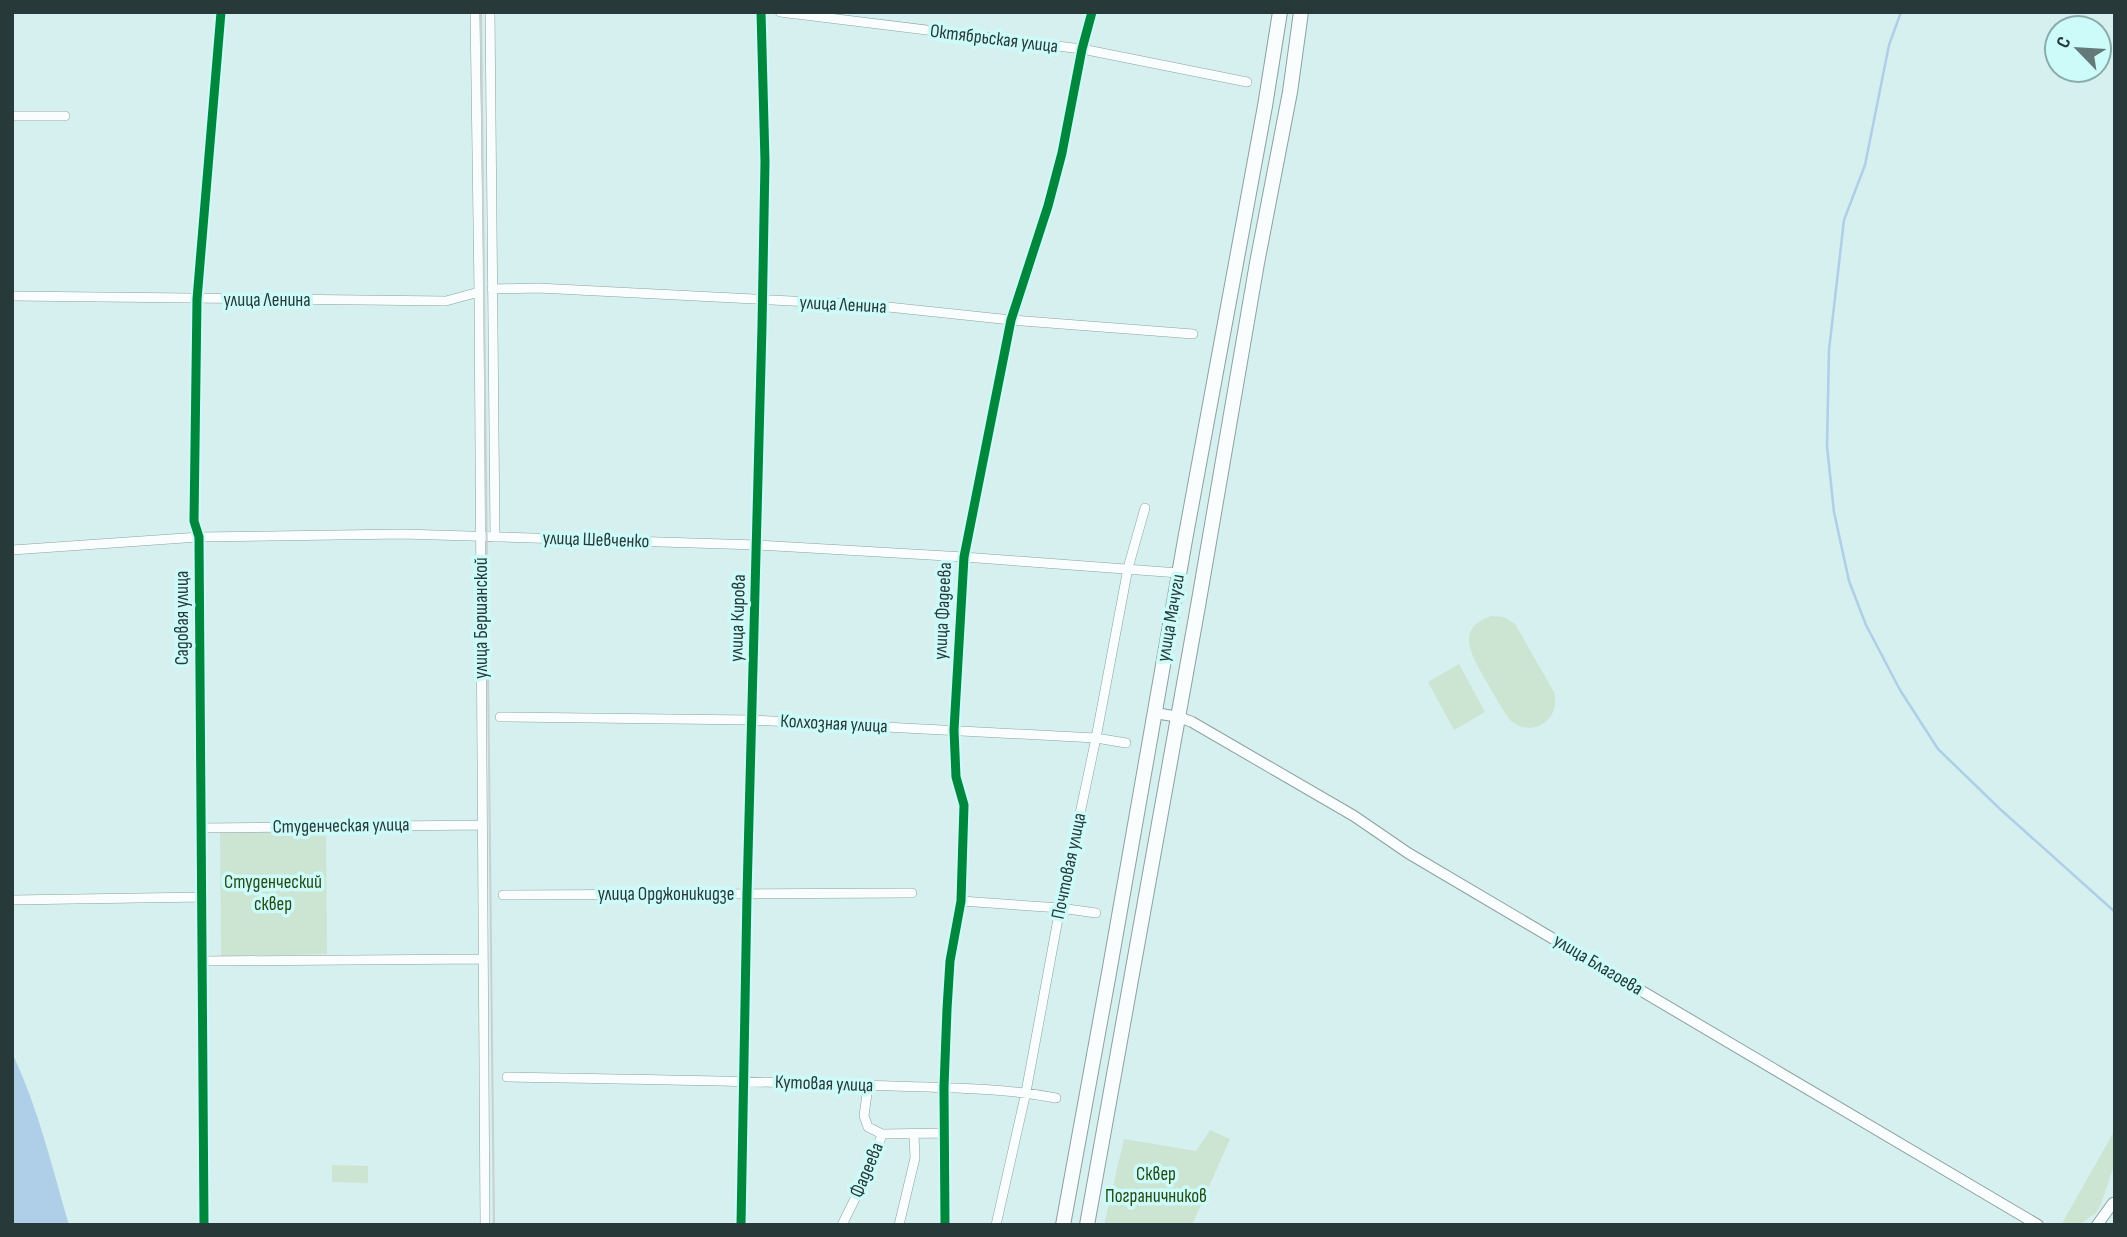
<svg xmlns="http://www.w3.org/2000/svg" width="2127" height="1237" font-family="'Sofia Sans Condensed',sans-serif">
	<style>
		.green { fill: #cce4d2 }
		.water { fill: #afcee7 }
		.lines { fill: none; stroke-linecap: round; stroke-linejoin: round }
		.stream { stroke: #afcee7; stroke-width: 2.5 }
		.minor-casing { stroke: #8ca1a0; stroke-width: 10 }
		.tertiary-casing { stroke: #8ca1a0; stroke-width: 12 }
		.primary-casing { stroke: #8ca1a0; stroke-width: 16 }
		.minor { stroke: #f9fdfd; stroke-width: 9 }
		.tertiary { stroke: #f9fdfd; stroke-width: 10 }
		.primary { stroke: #f9fdfd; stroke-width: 14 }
		.tram { stroke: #c8d0d0; stroke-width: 2 }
		.cycleway-casing { stroke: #ccfbf9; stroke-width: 13 }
		.cycleway { stroke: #00873e; stroke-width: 9 }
		.labels { text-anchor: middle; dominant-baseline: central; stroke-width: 7; stroke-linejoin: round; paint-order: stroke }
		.street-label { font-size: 19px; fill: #273939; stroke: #ccfbf9 }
		.park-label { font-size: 19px; fill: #264a13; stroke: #ccfbf9 }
	</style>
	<rect width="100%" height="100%" fill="#d6f0ef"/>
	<path class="green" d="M1491,616L1504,617L1515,624L1554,692C1562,720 1531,739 1510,720C1501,708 1494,694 1486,681C1473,657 1453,629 1491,616Z
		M1459,664L1485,712L1454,730L1428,682Z
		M326,831L327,954L221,956L220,832Z
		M1210,1130L1230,1139L1192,1225H1104L1124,1139L1196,1151Z
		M2115,1130V1163L2101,1204L2096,1213L2079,1225H2061Z
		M332,1165L368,1166V1183L332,1182Z"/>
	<path class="water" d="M12,1053C38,1107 52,1167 69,1225H12Z"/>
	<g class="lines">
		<path class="stream" d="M1901,12L1889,45L1865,165L1844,220L1829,350L1827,446L1834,512L1849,581L1866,625L1900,690L1938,749L2000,809L2115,912"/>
		<g class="minor-casing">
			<path id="minor" d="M475,12L479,292L485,1225
				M490,12L495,537
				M780,12L1082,49L1247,82
				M12,116H65
				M492,289L538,288L869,305L1011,320L1193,334
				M12,296L446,301L479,292
				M12,550L199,537L403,534L757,545L964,557L1179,573
				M500,717L752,720L1096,738L1126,743
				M200,828L482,825
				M503,895L912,893
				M12,900L203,897
				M961,901L1060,908L1096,913
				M203,961L483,959
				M507,1077C626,1079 745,1081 865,1085C929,1088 993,1086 1056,1098
				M868,1086L864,1116L868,1127L882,1134
				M204,1225C203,995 200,766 199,537L194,521L197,299L221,12
				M741,1225L747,894L762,326L765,162L761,12
				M842,1225L873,1162L882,1134L945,1133
				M899,1225L915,1158L914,1135
				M945,1225L944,1087L947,1009L950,961L961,901L964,805L956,777L954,730L964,557L1011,320L1048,206L1062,153L1082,49L1092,12
				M996,1225L1026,1092L1060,908L1096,738L1128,568L1145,508"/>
		</g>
		<g class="tertiary-casing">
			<path id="tertiary" d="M1155,713L1179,717L1192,722L1354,816L1408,853L2038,1225
				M2097,1225L2113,1203"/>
		</g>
		<g class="primary-casing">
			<path id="primary" d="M1063,1225L1109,973L1185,540L1265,106L1280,12
				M1087,1225L1198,606L1257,263L1290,92L1301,12"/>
		</g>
		<use href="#minor" class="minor"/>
		<use href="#tertiary" class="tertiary"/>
		<use href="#primary" class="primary"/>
		<path class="tram" d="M481,12L494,1225"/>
		<g class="cycleway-casing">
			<path id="cycleway" d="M204,1225C203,995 200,766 199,537L194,521L197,299L221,12
				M741,1225L747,894L762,326L765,162L761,12
				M945,1225L944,1087L947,1009L950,961L961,901L964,805L956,777L954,730L964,557L1011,320L1048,206L1062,153L1082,49L1092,12"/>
		</g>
		<use href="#cycleway" class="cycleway"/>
	</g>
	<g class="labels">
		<g class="street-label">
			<text transform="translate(994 39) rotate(7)">Октябрьская улица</text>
			<text x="267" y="300">улица Ленина</text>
			<text transform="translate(843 305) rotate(3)">улица Ленина</text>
			<text transform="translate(596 540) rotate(2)">улица Шевченко</text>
			<text transform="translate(943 611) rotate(-87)">улица Фадеева</text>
			<text transform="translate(182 618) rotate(-90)">Садовая улица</text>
			<text transform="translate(481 618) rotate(-90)">улица Бершанской</text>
			<text transform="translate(738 618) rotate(-88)">улица Кирова</text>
			<text transform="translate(1171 618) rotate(-80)">улица Мачуги</text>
			<text transform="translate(834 724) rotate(3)">Колхозная улица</text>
			<text transform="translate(341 826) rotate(-1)">Студенческая улица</text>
			<text transform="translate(1069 866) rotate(-78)">Почтовая улица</text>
			<text x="666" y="894">улица Орджоникидзе</text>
			<text transform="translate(1598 965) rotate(31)">улица Благоева</text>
			<text transform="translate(824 1084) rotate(2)">Кутовая улица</text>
			<text transform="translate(867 1170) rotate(-67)">Фадеева</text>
		</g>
		<g class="park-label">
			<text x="273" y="882">Студенческий<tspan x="273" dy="22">сквер</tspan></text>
			<text x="1156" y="1174">Сквер<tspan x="1156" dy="22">Пограничников</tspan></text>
		</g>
	</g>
	<rect width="2127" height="1237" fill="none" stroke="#273939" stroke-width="28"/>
	<g transform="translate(2078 49) rotate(295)"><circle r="33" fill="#ccfbf9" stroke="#8aadac" stroke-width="2"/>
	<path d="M0-5L12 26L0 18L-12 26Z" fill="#647979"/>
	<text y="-10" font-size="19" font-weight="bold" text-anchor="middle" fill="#273939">С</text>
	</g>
</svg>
